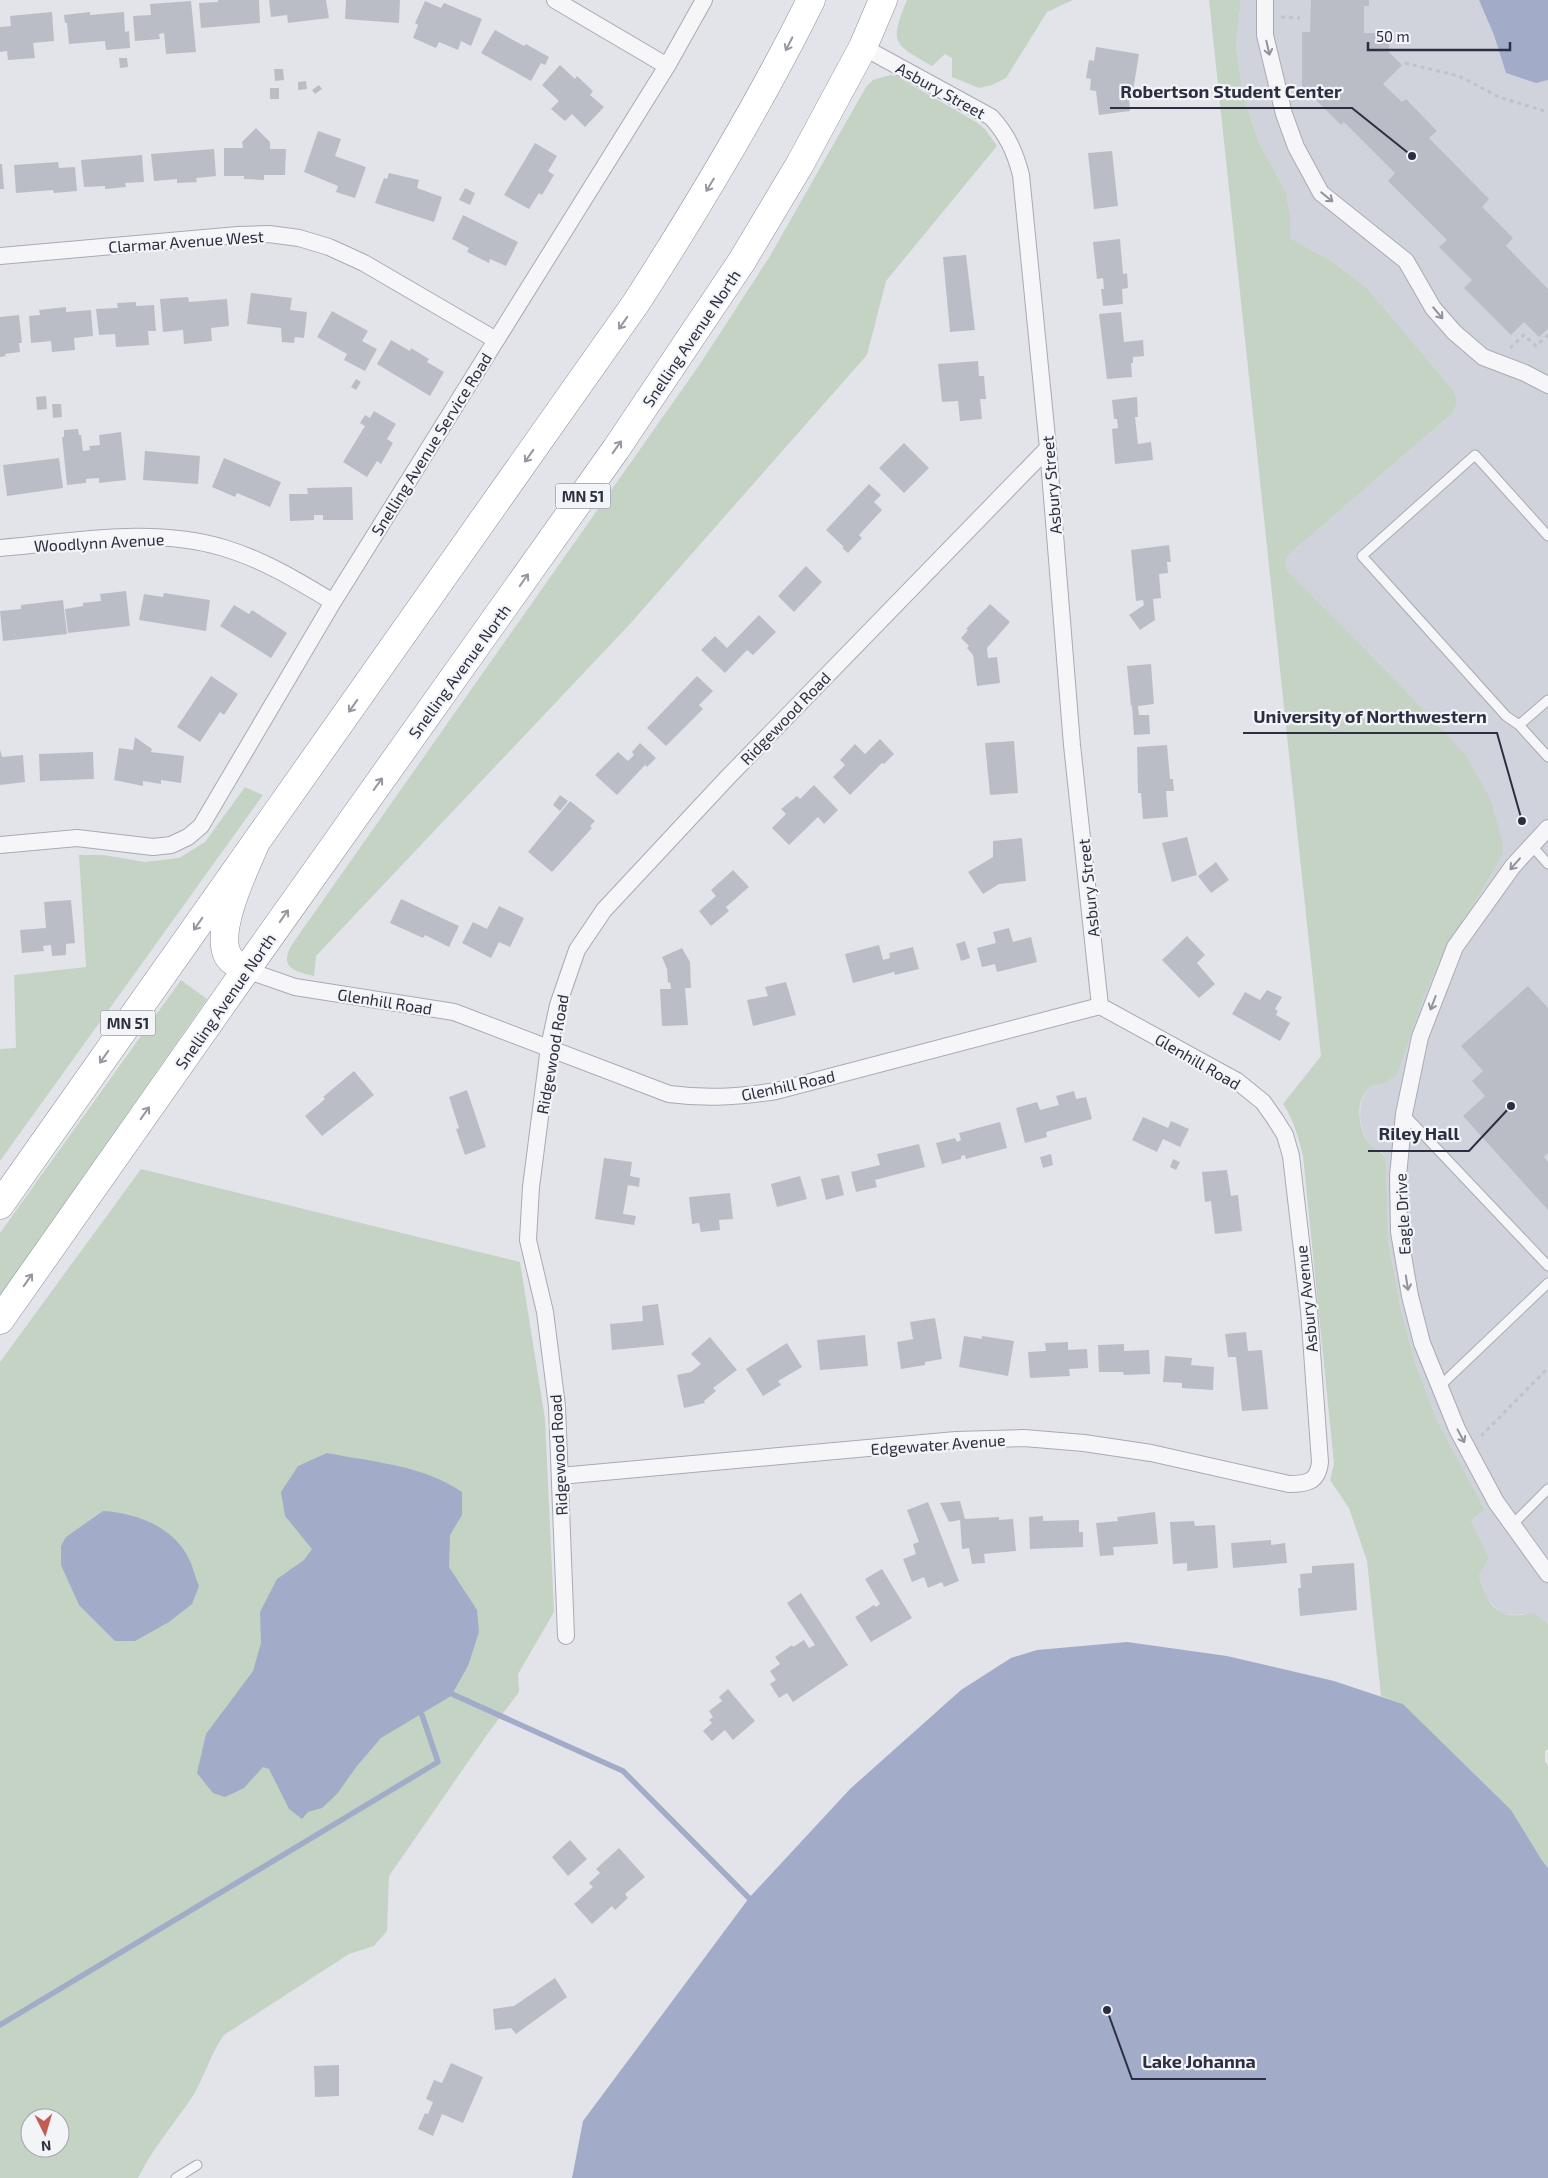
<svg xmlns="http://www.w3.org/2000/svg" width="1548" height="2178" font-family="'Exo 2',sans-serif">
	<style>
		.built { fill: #d1d3dc }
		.green { fill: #c5d3c5; fill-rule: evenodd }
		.water { fill: #a2abc7 }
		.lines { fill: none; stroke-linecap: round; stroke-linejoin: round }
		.stream { stroke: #a2abc7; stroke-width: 5.5 }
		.building { fill: #bbbdc6 }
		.service-casing { stroke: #a8aab4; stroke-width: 11 }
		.minor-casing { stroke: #a8aab4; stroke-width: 18 }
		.trunk-casing { stroke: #8c8f9f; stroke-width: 29 }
		.motorway-casing { stroke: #8c8f9f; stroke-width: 29 }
		.path { stroke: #c1c2c9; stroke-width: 3; stroke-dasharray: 4 4; stroke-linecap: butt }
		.service { stroke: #f6f6f9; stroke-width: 9 }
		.minor { stroke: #f6f6f9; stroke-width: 16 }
		.trunk { stroke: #fff; stroke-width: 28 }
		.motorway { stroke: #fff; stroke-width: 28 }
		.oneway { stroke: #9697a0 }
		.oneway2 { stroke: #91929d }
		.labels { text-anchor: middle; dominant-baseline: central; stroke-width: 4.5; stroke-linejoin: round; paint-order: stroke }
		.shield { fill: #f3f4f7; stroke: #686a78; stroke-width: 1 }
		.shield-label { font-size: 15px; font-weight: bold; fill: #2c2f41 }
		.street-label { font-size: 16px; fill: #2c2f41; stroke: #f3f4f7 }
		.leader { fill: none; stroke: #2c2f41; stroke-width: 2 }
		.callout-dot { fill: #2c2f41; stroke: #f3f4f7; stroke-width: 2 }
		.callout-label { font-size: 18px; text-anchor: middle; font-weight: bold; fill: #2c2f41; stroke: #f3f4f7; stroke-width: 4.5; stroke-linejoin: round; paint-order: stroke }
	</style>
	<rect width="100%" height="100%" fill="#e3e4ea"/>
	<path class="built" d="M1241,0H1548V1624L1535,1613L1514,1615L1501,1613L1486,1598L1479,1575L1489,1558L1471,1520L1485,1510L1437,1420L1416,1365L1402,1315L1388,1240L1386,1158L1381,1151L1374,1148L1368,1142L1363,1132L1360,1117L1361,1101L1370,1086L1384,1082L1437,967L1502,856L1288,572L1285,564L1287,556L1454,412L1457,402L1455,392L1366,287L1333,262L1290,238V215L1286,192L1259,143L1243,95L1236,46Z"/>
	<path class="green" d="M907,0H1073L1047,12L1006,78L992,85L979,88L952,77V58L945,54L932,66C893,44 889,43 907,0Z
		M1209,0H1241L1236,46L1243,95L1259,143L1286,192L1290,215V238L1333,262L1366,287L1455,392L1457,402L1454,412L1287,556L1285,564L1288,572L1398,683L1465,754L1490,798L1503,844L1502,856L1437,967L1424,996L1397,1075L1384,1083L1370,1086C1367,1091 1363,1095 1361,1100C1357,1112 1361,1133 1368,1142C1374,1149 1381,1151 1386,1158L1388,1240L1402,1315L1416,1365L1437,1420L1485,1510L1471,1520L1489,1558L1479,1575C1484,1593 1490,1613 1512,1615C1519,1616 1527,1613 1535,1613L1548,1624V1749L1545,1751V1761L1548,1766V1868L1473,1773L1403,1704L1381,1696L1367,1561L1349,1508L1330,1480L1334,1464L1303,1156C1298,1137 1294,1120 1283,1104L1321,1056Z
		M890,75L896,76L976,122L985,129L997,146L886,281L867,355L629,625L316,956L314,976C293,971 278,967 293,943L700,364L770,256L866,87L873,80Z
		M245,787L263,795L0,1161V1049L16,1048L14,975L86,967L79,855H103L145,862L179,858L205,842Z
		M181,980L207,999L0,1296V1233Z
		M141,1169L520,1262L545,1419L554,1612L518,1674L519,1692L486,1736L389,1876L387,1931L374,1946L349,1954L224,2035C211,2053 205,2075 194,2094C176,2122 153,2147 138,2178H0V1362ZM30,2118H60V2148H30Z"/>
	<path class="water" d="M1479,0H1548V80L1536,83L1506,73L1494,35Z
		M327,1453C372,1462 423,1465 462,1492V1515L450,1535L449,1567L477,1610L479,1632L468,1666L451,1696L381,1738L357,1766L337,1794L322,1808L308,1812L302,1819L289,1809L269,1769L263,1767L244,1788L225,1797L213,1793L197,1773L206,1734L253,1671L261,1643L260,1612L277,1579L304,1560L312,1549L285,1516L281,1492L298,1466Z
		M103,1511C136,1513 172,1526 188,1557C193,1566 195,1577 199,1586L192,1604L169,1622L135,1641H115L79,1605L61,1565V1546L66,1537Z
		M1127,1642L1227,1656L1334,1681L1403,1704L1511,1810L1541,1859L1548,1868V2178H572L583,2121L749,1898L850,1789L961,1690L1011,1658L1037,1650Z"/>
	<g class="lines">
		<path class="stream" d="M452,1694L623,1771L749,1898
			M0,2025L438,1762L422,1715"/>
	</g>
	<path class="building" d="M218,0H259L260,23L201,28L199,3L218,2Z
		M269,0H326L329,18L288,23L287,15L271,17Z
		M346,0H400L399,23L345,19Z
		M1311,0H1369V6H1364V33H1390L1389,52L1402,65L1383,84L1402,102L1406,99L1437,131L1429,138L1489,199L1482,207L1513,238L1506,246L1548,289V329L1539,337L1524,322L1511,335L1464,288L1472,280L1439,247L1447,240L1388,181L1395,173L1344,122L1341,125L1302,86V32H1310Z
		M191,1L196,52L166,54L164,33L159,34L160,39L135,41L133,16L151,15L150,4Z
		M425,1L441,8L444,3L482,19L471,46L461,41L458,50L439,42L436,48L413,38L418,25L415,23Z
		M52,12L54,41L33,43L35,58L8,60L7,51L0,52V27L11,26L10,16Z
		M90,12V15L124,12L125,32L129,31L130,48L106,50L105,41L69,44L67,23H65L64,15Z
		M495,30L524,46L526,44L549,57L545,65L541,63L531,81L481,53Z
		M1096,47L1139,54L1132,97L1129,96L1130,111L1099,115L1096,91L1090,90L1091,79L1086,78L1089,60L1094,61Z
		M119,58H127L128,67L120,68Z
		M560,65L575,79L577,76L593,91L590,95L604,107L585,127L572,114L565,121L551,109L559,101L542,85Z
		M274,69H283L284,80L275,81Z
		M306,81L307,89L298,90V82Z
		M319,85L322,89L315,94L312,90Z
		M270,88H279V99H270Z
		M256,128L270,142V149H286L285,175H264V180L244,179V176H224V148H243L242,142Z
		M318,131L341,139L335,156L366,167L355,198L336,192L338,186L304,172Z
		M535,143L557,156L548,171L554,175L542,195L539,193L529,209L504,195Z
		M214,149L216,176L196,178L197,182L177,183V179L154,181L151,154Z
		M1112,151L1118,206L1094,209L1088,153Z
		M142,155L144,182L125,183L126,187L105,189V186L84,187L81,160Z
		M58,162L59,168L75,167L77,191L54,193L53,190L16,193L14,165Z
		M0,164H2L4,189H0Z
		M389,173L419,180L417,188L442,197L434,222L375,203L384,178L387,179Z
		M465,188L475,193L470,205L459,200Z
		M463,215L518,242L506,266L490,259L489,263L467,252L469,248L452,239Z
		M1120,239L1123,274L1127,273L1128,288L1122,289L1123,304L1103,306L1101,289H1104L1103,278L1097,279L1093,242Z
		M966,255L975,330L950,332L943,257Z
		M251,293L292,298L290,310L307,312L304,338L295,337L294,343L282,342L281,328L247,324Z
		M188,297L189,302L227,299L229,326L211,328L212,341L184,344L183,330L163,332L160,299Z
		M136,302V306L154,305L156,331H148L149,345L116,347L115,334L99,335L96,309L118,308L117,303Z
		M66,307V312L91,310L93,336L74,338L75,350L52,352L51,341L31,343L29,316L40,315L39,310Z
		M332,311L368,331L362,341L377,349L365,371L344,360L347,354L317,337Z
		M1121,312L1124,342L1143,340L1144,356L1133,357V363H1131L1132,377L1107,379L1099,314Z
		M19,315L22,343H19L20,352L5,354L6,356L0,357V317Z
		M391,340L410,351L411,348L429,359L427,362L444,372L430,396L377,364Z
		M978,361L979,376H984L986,399H980L982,419L960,421L958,401L942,402L938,364Z
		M356,379L361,382L356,390L351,387Z
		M46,396L47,409L37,410L36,397Z
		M1137,397L1138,417H1135L1138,444L1151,442L1153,460L1115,464L1112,429L1118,428L1117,419H1114L1112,400Z
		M52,404H61L62,417L53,418Z
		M374,411L396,424L387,439L393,443L381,464L377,461L367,477L343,462L365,426L360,423L365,415L370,418Z
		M78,429L79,435H81L83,451L90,450L89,446L100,445L99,435L121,432L126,480L99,483V478L86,479V483L67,485L62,437H64V430Z
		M904,443L929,468L904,493L879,468Z
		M145,451L200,456L198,484L143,480Z
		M59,458L63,488L7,496L3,465Z
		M224,458L281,482L270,507L237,493L235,497L212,487Z
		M869,484L881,495L874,502L882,510L859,535L862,538L848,553L842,548L844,547L826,530Z
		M352,487L353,520H323V515H314V520L290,521L289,494H308L307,488Z
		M1169,545L1171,562H1167L1168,573L1159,574L1161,598L1153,599L1155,620L1140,630L1129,615L1144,605L1143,600L1136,601L1131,550Z
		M806,566L822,582L794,612L778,596Z
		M126,591L130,626L68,633L65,609L83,606V603L101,601L100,594Z
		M164,593L210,600L206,631L139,620L144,594L163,597Z
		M63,600L67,634L3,641L0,611L21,609V605Z
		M990,604L1010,622L987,648L988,658L997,657L1000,683L977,686L973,655L967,648L969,646L961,638L968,630L966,629Z
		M234,605L249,614L252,610L287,633L271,658L220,626Z
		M759,615L776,632L753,655L747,650L725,673L701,650L715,636L727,648Z
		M1151,664L1154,704L1138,706L1139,715H1149L1150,734L1134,735L1132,706H1131L1127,666Z
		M211,676L238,694L224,715L220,712L200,742L177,727Z
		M697,676L713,691L699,705L703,709L666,746L647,728Z
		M135,737L152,749L151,752L184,756L181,783L161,780V784L143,781V786L114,780L119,748L133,750Z
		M880,739L894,754L884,764L882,763L850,795L833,777L845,765L840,760L855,744L865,754Z
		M1014,741L1018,793L990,795L985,743Z
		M640,743L656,758L647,767L645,765L617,795L595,775L618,752L628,761L634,755L632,752Z
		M1167,745L1170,779H1173L1174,791H1166L1168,817L1143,819L1141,793H1138L1137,747Z
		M0,749L2,757L23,755L25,782L0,785Z
		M93,752L94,779L40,781L39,754Z
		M814,785L838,810L824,824L818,817L789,845L772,828L786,814L781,809L797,796L800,799Z
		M560,795L568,801L560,811L553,805Z
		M570,801L595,821L590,826L592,828L552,872L528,852Z
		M1187,837L1197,875L1172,882L1162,843Z
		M1022,838L1026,881L999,884L983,894L968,872L993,857V841Z
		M1216,862L1229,880L1211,893L1198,876Z
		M733,870L749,887L726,907L729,911L711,926L699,911L716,896L711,890Z
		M401,899L459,926L449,947L425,935L423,938L390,923Z
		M71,900L75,943L66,944V955L52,956L51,945L43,946L44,951L22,953L20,930L46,928L44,902Z
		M499,906L524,918L510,947L499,942L491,958L462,943L473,922L487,929Z
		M1009,928L1013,942L1031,937L1037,962L997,972L995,964L982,967L977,948L996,943L993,932Z
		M1187,936L1205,955L1197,963L1215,984L1199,998L1162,960Z
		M965,941L970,958L961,961L956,944Z
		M879,945L883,960L890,958L889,953L913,947L919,969L895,975L894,972L853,983L845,954Z
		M682,948L690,962L691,988H685L688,1025L662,1026L660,989H671L670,982L668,983L667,969L662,957Z
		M786,982L796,1015L753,1026L747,1000L768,996L765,987Z
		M1528,986L1548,1008V1153L1544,1157L1548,1162V1210L1463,1116L1485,1096L1472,1081L1483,1071L1461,1046Z
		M1267,990L1282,997L1275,1009L1278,1011L1276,1015L1290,1023L1280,1041L1232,1014L1245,992L1260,1000Z
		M354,1071L374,1095L322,1136L305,1116L325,1099L323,1097Z
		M467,1090L486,1147L465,1155L456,1129L459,1128L449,1097Z
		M1074,1091L1076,1099L1086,1097L1092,1119L1046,1132L1047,1137L1025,1143L1016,1108L1037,1102L1040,1110L1059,1105L1056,1096Z
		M1143,1117L1168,1128L1171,1121L1189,1129L1180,1147L1163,1139L1157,1152L1132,1140Z
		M1000,1122L1007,1148L966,1159L965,1155L961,1156V1159L942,1164L936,1143L955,1138L957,1142L961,1140L959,1133Z
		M919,1144L925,1167L875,1180L877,1187L856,1192L851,1172L880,1165L877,1154Z
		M1051,1154L1053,1165L1043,1168L1040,1157Z
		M604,1158L632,1162L630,1176L640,1178L639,1187L628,1185L623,1214L636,1216L634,1225L595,1219Z
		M1173,1159L1180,1162L1176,1170L1170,1167Z
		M1227,1170L1231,1196L1238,1195L1242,1231L1215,1234L1211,1201L1205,1202L1202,1172Z
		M839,1175L844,1195L826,1200L821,1179Z
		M800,1176L807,1199L777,1207L771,1184Z
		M730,1193L733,1219L719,1220L720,1230L701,1232L699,1223L692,1224L689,1197Z
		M658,1304L664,1345L612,1350L610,1324L643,1321L642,1306Z
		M935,1318L942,1359L925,1362V1365L901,1369L897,1342L913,1339L910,1322Z
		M1246,1332L1248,1351L1262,1350L1268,1409L1242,1411L1236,1357H1228L1225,1334Z
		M865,1335L868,1366L820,1370L817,1340Z
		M964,1336L982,1339V1336L1014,1341L1008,1376L959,1367Z
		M710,1337L737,1370L713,1388L716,1391L704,1401L705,1403L684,1408L677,1375L691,1372L701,1364L691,1354Z
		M1068,1342V1350L1087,1349L1088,1368L1069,1369L1070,1376L1030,1378L1028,1352L1046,1351L1045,1343Z
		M787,1343L802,1367L778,1381L781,1385L763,1396L746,1369Z
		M1124,1344V1351L1149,1350L1150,1374L1124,1375L1123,1372H1099L1098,1345Z
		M1165,1356L1192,1358L1191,1365L1214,1367L1213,1390L1182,1388V1383L1163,1382Z
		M960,1501L965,1519L999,1517V1520L1013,1519L1016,1551L984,1554L985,1563L972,1564L969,1548L962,1549L960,1520L949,1522L940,1503Z
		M928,1502L959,1581L944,1587L942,1582L928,1588L924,1577L912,1582L903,1559L916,1554L913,1544L919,1542L907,1510Z
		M1155,1512L1158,1544L1113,1547L1114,1555L1100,1556L1096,1523L1118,1521L1117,1517Z
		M1043,1516V1521L1079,1520V1532H1083V1547L1030,1549L1029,1517Z
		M1194,1521L1195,1526L1215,1525L1218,1568L1187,1571V1563L1173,1564L1170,1522Z
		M1271,1540V1545L1285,1543L1287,1563L1233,1568L1231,1543Z
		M1354,1563L1357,1610L1300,1616L1298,1588H1301L1300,1574L1312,1573V1566Z
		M882,1569L912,1618L871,1642L855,1617L874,1605L876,1607L880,1604L865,1579Z
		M801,1593L848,1665L793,1702L787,1693L779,1698L770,1684L776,1680L770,1671L780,1664L775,1657L792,1645L793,1647L804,1640L809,1648L815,1645L787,1603Z
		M728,1689L755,1721L733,1740L725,1730L712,1741L703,1731L712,1723L709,1720L713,1717L709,1711L722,1701L719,1697Z
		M570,1840L587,1859L568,1876L552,1857Z
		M619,1848L645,1877L625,1894L628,1898L615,1910L612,1906L592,1924L574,1904L593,1887L589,1883L600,1873L596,1869Z
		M555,1978L567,1997L516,2034L511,2028L495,2030L493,2009L514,2006Z
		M451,2063L483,2077L463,2123L442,2114L433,2136L418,2129L425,2113L428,2114L433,2102L426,2099L434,2080L442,2083Z
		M339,2065V2096L315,2097L314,2066Z"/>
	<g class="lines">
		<g class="service-casing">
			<path id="service" d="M1548,536L1475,455L1362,556L1506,716L1519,725L1548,757
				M1519,725L1548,700
				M1532,846L1548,864
				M1404,1114L1548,1266
				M1440,1386L1548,1283
				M1512,1525L1548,1489
				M176,2178L197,2165"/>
		</g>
		<g class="minor-casing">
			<path id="minor" d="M555,0L667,66
				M1265,0V35L1284,114L1296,147L1321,193L1406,261L1433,308L1454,332L1483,357L1525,373L1548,385
				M863,47L991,117C1007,134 1015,152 1021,175L1048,448L1072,745L1100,1006
				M0,256L238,235L269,234L299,238L329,247L364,263L496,340
				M0,548C73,542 152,526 224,548C264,560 298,581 333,602
				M1548,828L1513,866L1455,947L1420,1037L1404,1114L1398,1176L1399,1232L1410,1296L1422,1343L1457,1429L1496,1502L1548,1574
				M0,845L77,838L153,847L171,845L188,837L201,826L333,602L667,66L704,0
				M246,970L295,987L454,1012L669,1094C708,1099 737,1097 776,1091L1100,1006L1237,1081L1263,1102L1275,1119L1285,1135L1291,1156L1309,1310L1320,1462C1318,1482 1307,1484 1289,1484L1151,1453L1084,1443L1024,1438L956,1440L560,1476
				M566,1636L557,1406L545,1312L528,1240L531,1187L549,1047L558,1005L577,950L604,910L728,777L1048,448"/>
		</g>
		<g class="trunk-casing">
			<path id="trunk" d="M811,0C759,105 699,205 636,303L256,842C245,868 214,930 228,956C231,962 241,966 246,970L616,449L742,261L800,164L863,47L883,0"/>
		</g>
		<g class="motorway-casing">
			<path id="motorway" d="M0,1205L256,842
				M0,1320L246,970"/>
		</g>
		<path class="path" d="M1281,17L1300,18
			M1405,63L1459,76L1499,97L1548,112
			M1510,348L1524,335L1536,346L1548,335
			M1481,1436L1548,1368"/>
		<use href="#service" class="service"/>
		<use href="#minor" class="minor"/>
		<use href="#trunk" class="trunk"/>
		<use href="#motorway" class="motorway"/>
	</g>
	<defs><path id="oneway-shaft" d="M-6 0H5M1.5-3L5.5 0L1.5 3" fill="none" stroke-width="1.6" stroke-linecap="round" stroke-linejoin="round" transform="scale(1.25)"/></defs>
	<g class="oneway">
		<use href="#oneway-shaft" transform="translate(789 44) rotate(117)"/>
		<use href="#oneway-shaft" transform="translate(710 185) rotate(121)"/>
		<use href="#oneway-shaft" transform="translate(623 323) rotate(125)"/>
		<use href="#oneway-shaft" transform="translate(617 447) rotate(-55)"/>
		<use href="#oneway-shaft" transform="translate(529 456) rotate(125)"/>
		<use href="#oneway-shaft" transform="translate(524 580) rotate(-55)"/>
		<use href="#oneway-shaft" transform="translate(353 706) rotate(125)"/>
		<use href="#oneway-shaft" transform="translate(378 784) rotate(-54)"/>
		<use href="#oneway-shaft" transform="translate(284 916) rotate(-55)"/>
		<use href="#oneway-shaft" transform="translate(198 924) rotate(125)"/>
		<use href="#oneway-shaft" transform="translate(104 1057) rotate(125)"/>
		<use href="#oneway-shaft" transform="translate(145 1113) rotate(-55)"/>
		<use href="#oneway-shaft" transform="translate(28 1280) rotate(-55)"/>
	</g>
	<g class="oneway2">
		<use href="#oneway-shaft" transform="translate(1268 48) rotate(77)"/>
		<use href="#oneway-shaft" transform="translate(1327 197) rotate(39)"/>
		<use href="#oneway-shaft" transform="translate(1438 313) rotate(50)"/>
		<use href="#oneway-shaft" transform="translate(1515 864) rotate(131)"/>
		<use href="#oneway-shaft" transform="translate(1433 1003) rotate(111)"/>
		<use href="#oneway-shaft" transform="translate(1407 1283) rotate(81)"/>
		<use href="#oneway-shaft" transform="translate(1461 1436) rotate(62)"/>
	</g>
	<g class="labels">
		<g class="shield">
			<rect x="555.5" y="483.5" width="55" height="25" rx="4"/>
			<rect x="100.5" y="1010.5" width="55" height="25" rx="4"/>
		</g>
		<g class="shield-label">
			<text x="583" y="496">MN 51</text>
			<text x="128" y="1023">MN 51</text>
		</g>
		<g class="street-label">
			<text transform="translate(941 90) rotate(29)">Asbury Street</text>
			<text transform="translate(186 241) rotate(-4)">Clarmar Avenue West</text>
			<text transform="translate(691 338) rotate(-56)">Snelling Avenue North</text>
			<text transform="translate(431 444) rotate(-58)">Snelling Avenue Service Road</text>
			<text transform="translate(1051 485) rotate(-95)">Asbury Street</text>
			<text transform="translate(99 542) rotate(-3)">Woodlynn Avenue</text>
			<text transform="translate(459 671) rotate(-54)">Snelling Avenue North</text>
			<text transform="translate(785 718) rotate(-46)">Ridgewood Road</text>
			<text transform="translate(1088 888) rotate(-96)">Asbury Street</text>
			<text transform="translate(225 1001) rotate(-55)">Snelling Avenue North</text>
			<text transform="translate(385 1001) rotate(9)">Glenhill Road</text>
			<text transform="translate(552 1054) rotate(-80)">Ridgewood Road</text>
			<text transform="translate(1198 1061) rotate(30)">Glenhill Road</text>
			<text transform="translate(788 1085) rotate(-12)">Glenhill Road</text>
			<text transform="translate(1402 1214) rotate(-93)">Eagle Drive</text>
			<text transform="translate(1306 1299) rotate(-96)">Asbury Avenue</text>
			<text transform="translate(938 1444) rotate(-4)">Edgewater Avenue</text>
			<text transform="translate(558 1455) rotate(-93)">Ridgewood Road</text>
		</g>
	</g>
	<path class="leader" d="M1412 156L1352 108H1110M1522 821L1497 733H1243M1511 1106L1469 1151H1368M1107 2010L1132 2079H1266"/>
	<g class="callout-dot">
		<circle cx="1412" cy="156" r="5"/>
		<circle cx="1522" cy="821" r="5"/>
		<circle cx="1511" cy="1106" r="5"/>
		<circle cx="1107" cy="2010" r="5"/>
	</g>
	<g class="callout-label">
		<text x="1231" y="98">Robertson Student Center</text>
		<text x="1370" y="723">University of Northwestern</text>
		<text x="1419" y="1140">Riley Hall</text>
		<text x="1199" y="2068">Lake Johanna</text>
	</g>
	<g transform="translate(45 2133) rotate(175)"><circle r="24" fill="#f3f4f7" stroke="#a3a5ae"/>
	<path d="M0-4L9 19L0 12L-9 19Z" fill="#c35d54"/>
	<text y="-8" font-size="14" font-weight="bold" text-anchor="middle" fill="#2c2f41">N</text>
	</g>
	<path d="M1368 42v8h142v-8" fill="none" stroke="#2c2f41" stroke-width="2.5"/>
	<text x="1376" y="42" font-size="15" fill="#2c2f41" stroke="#f3f4f7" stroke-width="4" paint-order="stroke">50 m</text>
</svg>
